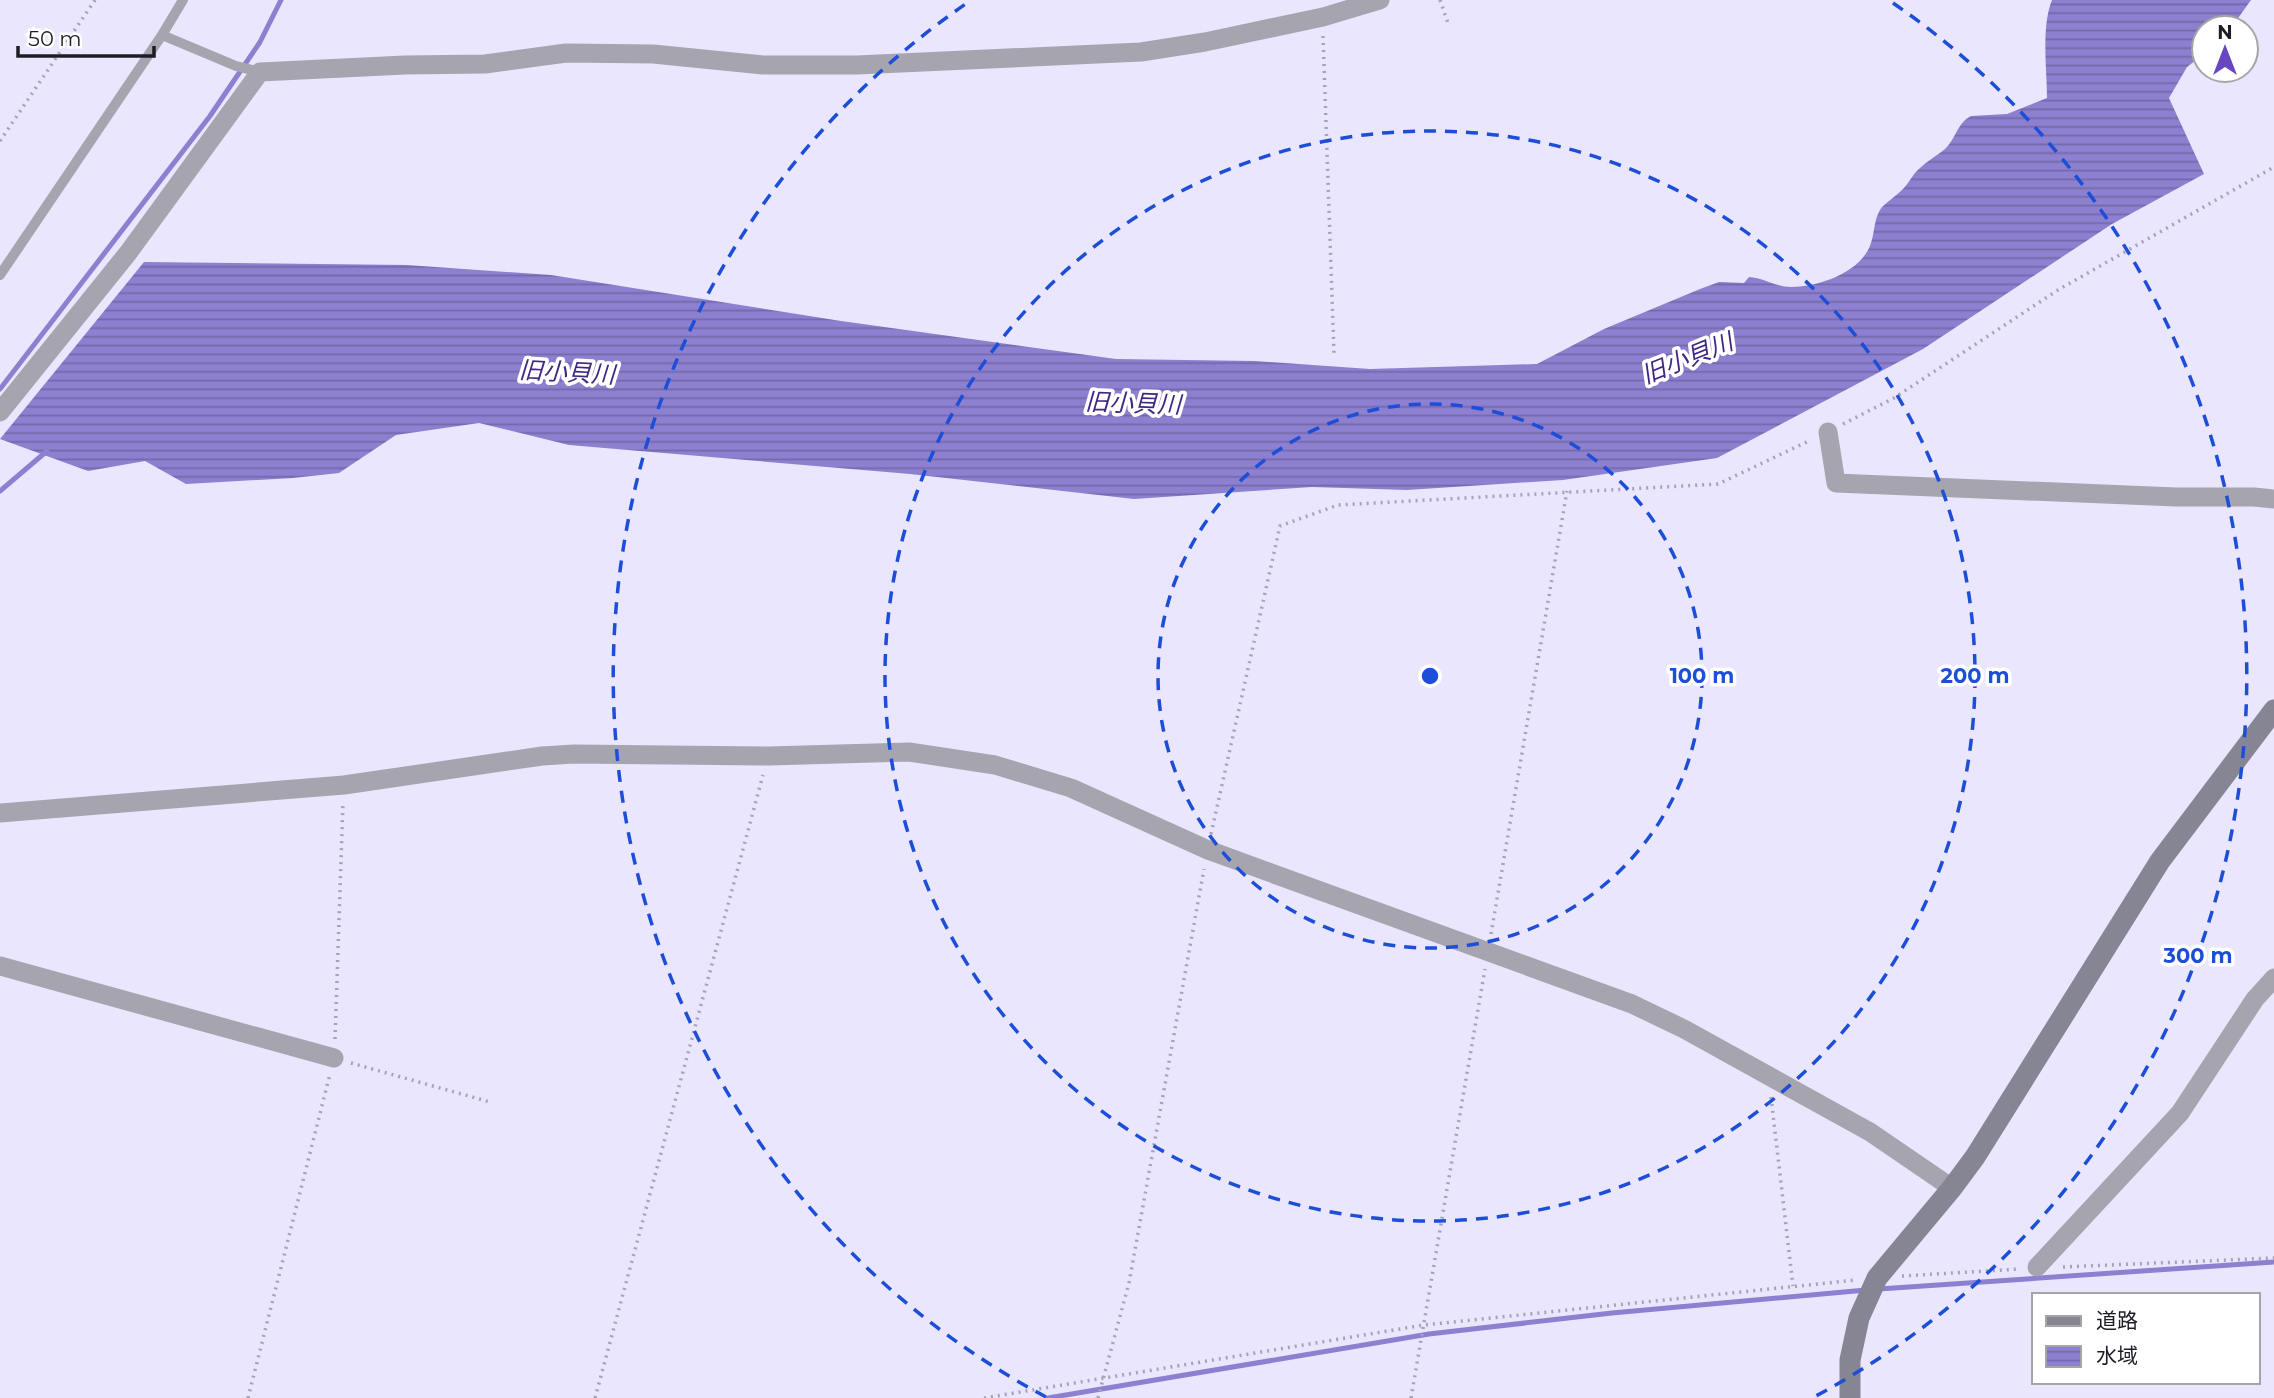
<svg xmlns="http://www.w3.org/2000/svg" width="2274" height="1398" font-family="Montserrat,'Noto Sans JP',sans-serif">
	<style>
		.water { fill: url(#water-rules) }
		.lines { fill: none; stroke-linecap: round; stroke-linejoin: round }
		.stream { stroke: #8d80d0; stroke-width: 5 }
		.path { stroke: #a5a3b6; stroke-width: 3.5; stroke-dasharray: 2 5; stroke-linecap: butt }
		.lane { stroke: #a6a5af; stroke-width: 10 }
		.street { stroke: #a6a5af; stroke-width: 19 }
		.secondary { stroke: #868593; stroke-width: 21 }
		.ring { fill: none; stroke: #1d4ed8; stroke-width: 3.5; stroke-dasharray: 12 9 }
		.labels { text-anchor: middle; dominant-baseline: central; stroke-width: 7; stroke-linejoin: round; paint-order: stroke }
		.water-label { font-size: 24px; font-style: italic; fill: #412685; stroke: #fff }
		.centre { fill: #1d4ed8; stroke: #fff; stroke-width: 3.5 }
		.ring-label { font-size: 21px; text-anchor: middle; font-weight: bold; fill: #1d4ed8; stroke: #fff; stroke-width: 7; stroke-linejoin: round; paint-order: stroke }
	</style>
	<defs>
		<pattern id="water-rules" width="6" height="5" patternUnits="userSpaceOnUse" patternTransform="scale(1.75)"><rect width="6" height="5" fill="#8d80d0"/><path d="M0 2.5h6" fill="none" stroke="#7368a9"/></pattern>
	</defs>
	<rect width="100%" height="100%" fill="#e9e6fe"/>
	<path class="water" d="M2052,0H2251L2231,28H2204V54L2187,67L2169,98L2204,174L2112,224L1923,349L1717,458L1563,480L1407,490L1312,487L1134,499L910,474L569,445L479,423L396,435L339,473L293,478L186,484L145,461L88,471L0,439L144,262L407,265L551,275L841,321L1116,359L1255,361L1370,369L1537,364L1604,329L1700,289L1719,282L1744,283L1749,277C1764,278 1776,287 1791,287C1819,287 1862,272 1871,243C1875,231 1874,217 1882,207C1888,201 1896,196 1902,190C1908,184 1911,178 1915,173C1924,163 1935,157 1945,149C1956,139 1957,123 1971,116L2007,114L2047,98C2047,69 2041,27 2052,0Z"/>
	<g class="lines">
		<path class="stream" d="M0,389L210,116L260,42L281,0
			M0,491L47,451
			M1879,1289L2274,1262
			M1048,1398L1429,1334L1612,1313L1866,1290"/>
		<path class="path" d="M1440,0L1449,26
			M1323,36L1334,354
			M0,141L95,0
			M1843,424L1894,398L2058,290L2274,167
			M1211,834L1280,526L1338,505L1718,484L1811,440
			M1491,934L1567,491
			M335,1039L343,802
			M351,1063L490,1102
			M1771,1097L1793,1286
			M2063,1267L2274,1258
			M1902,1276L2020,1269
			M248,1398L330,1074
			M595,1398L763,775
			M984,1398L1424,1325L1856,1280
			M1098,1398L1129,1283L1204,869
			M1411,1398L1485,969"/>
		<path class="lane" d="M162,35L236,66L260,72
			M0,275L162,35L183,0"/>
		<path class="street" d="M0,412L128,253L260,72L405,65L485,64L566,53L653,54L763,65H857L1141,52L1205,42L1323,17L1380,0
			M1828,432L1836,483L2176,497H2254L2274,499
			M0,813L344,785L542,756L574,754L769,756L909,752L995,765L1071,788L1208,850L1632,1004L1684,1029L1870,1132L1952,1188
			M0,966L334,1058
			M2037,1267L2180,1113L2255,999L2274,978"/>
		<path class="secondary" d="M1850,1398V1360L1859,1318L1877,1278L1952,1188L1975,1157L2160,861L2274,710"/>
	</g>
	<g class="ring">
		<circle cx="1430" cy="676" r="272"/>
		<circle cx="1430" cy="676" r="545"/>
		<path d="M1046 1397A817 817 0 0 1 967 3M1893 3A817 817 0 0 1 1814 1397"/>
	</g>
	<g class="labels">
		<g class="water-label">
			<text transform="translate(1687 358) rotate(-22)">旧小貝川</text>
			<text transform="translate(567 372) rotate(3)">旧小貝川</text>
			<text transform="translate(1133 403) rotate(2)">旧小貝川</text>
		</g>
	</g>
	<circle cx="1430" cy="676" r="10" class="centre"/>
	<g class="ring-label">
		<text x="1702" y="683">100 m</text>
		<text x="1975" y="683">200 m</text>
		<text x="2198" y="963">300 m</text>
	</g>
	<rect x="2032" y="1293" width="228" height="91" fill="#ffffff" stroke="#a5a5a8" stroke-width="2"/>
	<rect x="2046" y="1316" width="35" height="10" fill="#868593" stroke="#a5a5a8" stroke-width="2"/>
	<text x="2096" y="1328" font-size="21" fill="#1e1d26">道路</text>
	<rect x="2046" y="1346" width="35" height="21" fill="url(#water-rules)" stroke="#a5a5a8" stroke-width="2"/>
	<text x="2096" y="1363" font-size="21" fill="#1e1d26">水域</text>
	<g transform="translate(2225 49)"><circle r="33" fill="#ffffff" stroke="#a5a5a8" stroke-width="2"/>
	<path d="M0-5L12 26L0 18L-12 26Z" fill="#6647c0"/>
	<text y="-10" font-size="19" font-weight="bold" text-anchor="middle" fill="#1e1d26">N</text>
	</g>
	<path d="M18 46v10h136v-10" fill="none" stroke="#1e1d26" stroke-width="3.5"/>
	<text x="28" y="46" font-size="21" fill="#1e1d26" stroke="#ffffff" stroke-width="5" paint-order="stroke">50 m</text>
</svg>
